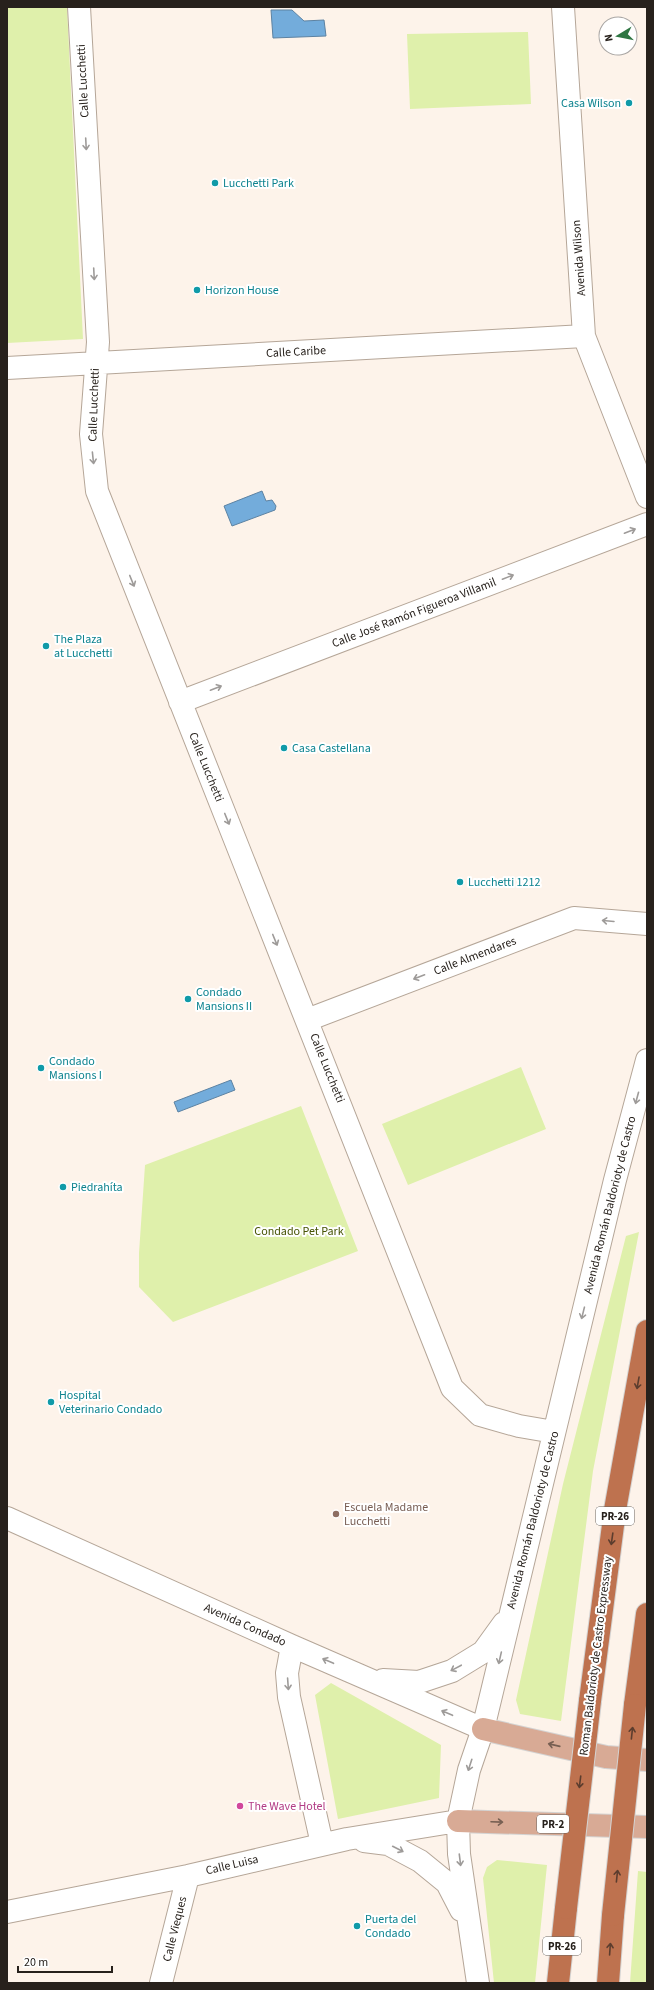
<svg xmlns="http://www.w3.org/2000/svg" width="654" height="1990" font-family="'Source Sans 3',sans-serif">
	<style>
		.green { fill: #dff0ab }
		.water { fill: #73acdb; stroke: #5c82a2 }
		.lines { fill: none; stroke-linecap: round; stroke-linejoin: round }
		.minor-casing { stroke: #b5a698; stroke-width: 24 }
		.major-casing { stroke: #d4d3d2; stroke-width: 24 }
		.highway-casing { stroke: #d4d3d2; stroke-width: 24 }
		.minor { stroke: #fff; stroke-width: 22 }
		.major { stroke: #d8aa95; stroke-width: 22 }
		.highway { stroke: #be724f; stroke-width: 22 }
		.highway-bridge-casing { stroke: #d4d3d2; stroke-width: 24; stroke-linecap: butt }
		.highway-bridge { stroke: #be724f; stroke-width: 22 }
		.oneway { stroke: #9e9b99 }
		.oneway2 { stroke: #5c3d2e }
		.oneway3 { stroke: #775f52 }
		.culture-dot { fill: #0f9aa8; stroke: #fff; stroke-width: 1.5 }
		.education-dot { fill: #8d6e63; stroke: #fff; stroke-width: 1.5 }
		.hotel-dot { fill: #d1479c; stroke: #fff; stroke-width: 1.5 }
		.labels { text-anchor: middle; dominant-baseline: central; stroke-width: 4; stroke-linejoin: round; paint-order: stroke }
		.shield { fill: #fff; stroke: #686460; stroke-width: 1 }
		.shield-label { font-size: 11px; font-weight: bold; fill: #27211c }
		.street-label { font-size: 12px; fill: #27211c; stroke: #fff }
		.culture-label { font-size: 12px; fill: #0d838f; stroke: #fff; text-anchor: start }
		.park-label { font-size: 12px; fill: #475404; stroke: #fff }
		.education-label { font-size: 12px; fill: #785e54; stroke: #fff; text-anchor: start }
		.hotel-label { font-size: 12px; fill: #b23c85; stroke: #fff; text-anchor: start }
	</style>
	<rect width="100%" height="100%" fill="#fdf3ea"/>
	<path class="green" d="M7,7H67L83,339L7,343Z
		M528,32L531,104L410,109L407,34Z
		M521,1067L546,1129L408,1185L382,1124Z
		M301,1106L358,1251L173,1322L139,1287V1253L145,1165Z
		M639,1232L593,1471L561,1721L520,1714L516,1700L563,1484L626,1236Z
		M331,1683L441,1745L439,1798L338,1819L315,1695Z
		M497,1860L547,1865L535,1983H494L483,1878L487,1867Z
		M638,1871L647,1872V1983H630Z"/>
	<path class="water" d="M271,10H292L304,21L324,20L326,36L273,38Z
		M262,491L266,501L272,500L276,506L275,510L232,526L224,506Z
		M231,1080L235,1090L178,1112L174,1102Z"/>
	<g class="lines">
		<g class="minor-casing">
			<path id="minor" d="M79,7L98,342L91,434L97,491L452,1388L480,1415L519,1426L554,1432
				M563,7L584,336L647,497
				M7,368L584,336
				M180,702L647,524
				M307,1020L574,918L647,924
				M7,1518L292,1646L483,1729
				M292,1646L287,1673L289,1697L322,1844
				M383,1680L419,1682L452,1671L483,1652L504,1623
				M364,1841L388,1844L420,1861L447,1883L461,1910
				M7,1912L188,1876L347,1839L458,1821
				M161,1983L188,1876
				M478,1983L459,1854L458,1821L469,1770L483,1729L615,1180L647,1060"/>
		</g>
		<g class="major-casing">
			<path id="major" d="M483,1729L606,1757L647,1760
				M458,1821L647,1827"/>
		</g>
		<g class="highway-casing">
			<path id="highway" d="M590,1701L615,1510L647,1331
				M635,1705L647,1614
				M558,1983L566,1908
				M608,1983L613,1915"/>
		</g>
		<use href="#minor" class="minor"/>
		<use href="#major" class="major"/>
		<use href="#highway" class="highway"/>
		<g class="highway-bridge-casing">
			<path id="highway-bridge" d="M566,1908L590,1701
				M613,1915L635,1705"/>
		</g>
		<use href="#highway-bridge" class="highway-bridge"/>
	</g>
	<defs><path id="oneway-shaft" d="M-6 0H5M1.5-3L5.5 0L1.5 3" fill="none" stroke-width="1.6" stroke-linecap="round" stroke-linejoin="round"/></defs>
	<g class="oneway">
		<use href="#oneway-shaft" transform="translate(86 144) rotate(87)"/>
		<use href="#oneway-shaft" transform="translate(94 274) rotate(87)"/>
		<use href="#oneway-shaft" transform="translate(93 458) rotate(84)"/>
		<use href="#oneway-shaft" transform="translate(630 531) rotate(-21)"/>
		<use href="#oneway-shaft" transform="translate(508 577) rotate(-21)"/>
		<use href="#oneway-shaft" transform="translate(132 581) rotate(68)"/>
		<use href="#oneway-shaft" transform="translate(216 688) rotate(-21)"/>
		<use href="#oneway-shaft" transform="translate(227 819) rotate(68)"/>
		<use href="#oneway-shaft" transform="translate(608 921) rotate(-175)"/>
		<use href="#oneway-shaft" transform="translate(275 940) rotate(68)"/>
		<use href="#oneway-shaft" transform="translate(419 977) rotate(159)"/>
		<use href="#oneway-shaft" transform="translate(637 1098) rotate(105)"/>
		<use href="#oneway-shaft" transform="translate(583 1313) rotate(104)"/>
		<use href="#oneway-shaft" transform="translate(500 1658) rotate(103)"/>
		<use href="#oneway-shaft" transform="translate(328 1661) rotate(-157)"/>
		<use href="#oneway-shaft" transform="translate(456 1668) rotate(152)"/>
		<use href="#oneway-shaft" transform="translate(288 1684) rotate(86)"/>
		<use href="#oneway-shaft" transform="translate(447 1713) rotate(-157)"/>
		<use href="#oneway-shaft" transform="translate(470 1765) rotate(108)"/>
		<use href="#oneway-shaft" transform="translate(398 1849) rotate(27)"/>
		<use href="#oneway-shaft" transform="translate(460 1860) rotate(83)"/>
	</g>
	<g class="oneway2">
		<use href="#oneway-shaft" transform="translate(638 1383) rotate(100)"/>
		<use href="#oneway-shaft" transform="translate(612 1539) rotate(98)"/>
		<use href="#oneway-shaft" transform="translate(632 1733) rotate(-84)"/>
		<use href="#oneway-shaft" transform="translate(580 1782) rotate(97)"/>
		<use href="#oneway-shaft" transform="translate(617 1876) rotate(-84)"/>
		<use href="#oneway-shaft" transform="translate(610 1949) rotate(-86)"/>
	</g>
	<g class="oneway3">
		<use href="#oneway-shaft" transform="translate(554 1745) rotate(-167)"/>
		<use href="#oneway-shaft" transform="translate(497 1822) rotate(2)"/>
	</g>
	<g class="culture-dot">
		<circle cx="629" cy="103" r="4"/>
		<circle cx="215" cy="183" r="4"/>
		<circle cx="197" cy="290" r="4"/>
		<circle cx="46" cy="646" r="4"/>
		<circle cx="284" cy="748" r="4"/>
		<circle cx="460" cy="882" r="4"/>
		<circle cx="188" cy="999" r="4"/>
		<circle cx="41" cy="1068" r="4"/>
		<circle cx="63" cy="1187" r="4"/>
		<circle cx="51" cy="1402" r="4"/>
		<circle cx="357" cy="1926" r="4"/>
	</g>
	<circle class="education-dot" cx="336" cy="1514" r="4"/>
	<circle class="hotel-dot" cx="240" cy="1806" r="4"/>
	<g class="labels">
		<g class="shield">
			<rect x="596" y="1507" width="38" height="18" rx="3"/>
			<rect x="537" y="1815" width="32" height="18" rx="3"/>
			<rect x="543" y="1937" width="38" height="18" rx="3"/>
		</g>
		<g class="shield-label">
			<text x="615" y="1516">PR-26</text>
			<text x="553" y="1824">PR-2</text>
			<text x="562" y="1946">PR-26</text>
		</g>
		<g class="street-label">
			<text transform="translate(83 81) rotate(-93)">Calle Lucchetti</text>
			<text transform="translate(579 258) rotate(-94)">Avenida Wilson</text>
			<text transform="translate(296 352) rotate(-3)">Calle Caribe</text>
			<text transform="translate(94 405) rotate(-88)">Calle Lucchetti</text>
			<text transform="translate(414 613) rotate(-21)">Calle José Ramón Figueroa Villamil</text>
			<text transform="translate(206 767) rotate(68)">Calle Lucchetti</text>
			<text transform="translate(475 956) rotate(-21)">Calle Almendares</text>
			<text transform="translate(327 1068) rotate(68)">Calle Lucchetti</text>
			<text transform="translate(610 1205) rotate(-76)">Avenida Román Baldorioty de Castro</text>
			<text transform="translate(533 1520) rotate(-76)">Avenida Román Baldorioty de Castro</text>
			<text transform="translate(245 1625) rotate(24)">Avenida Condado</text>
			<text transform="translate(596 1656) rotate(-83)">Roman Baldorioty de Castro Expressway</text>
			<text transform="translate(232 1865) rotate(-13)">Calle Luisa</text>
			<text transform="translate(175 1929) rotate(-76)">Calle Vieques</text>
		</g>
		<g class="culture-label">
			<text x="621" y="103" text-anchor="end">Casa Wilson</text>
			<text x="223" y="183">Lucchetti Park</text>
			<text x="205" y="290">Horizon House</text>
			<text x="54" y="639">The Plaza<tspan x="54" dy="14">at Lucchetti</tspan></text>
			<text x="292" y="748">Casa Castellana</text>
			<text x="468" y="882">Lucchetti 1212</text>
			<text x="196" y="992">Condado<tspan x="196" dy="14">Mansions II</tspan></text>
			<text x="49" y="1061">Condado<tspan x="49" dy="14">Mansions I</tspan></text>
			<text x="71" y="1187">Piedrahíta</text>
			<text x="59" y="1395">Hospital<tspan x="59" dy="14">Veterinario Condado</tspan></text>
			<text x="365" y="1919">Puerta del<tspan x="365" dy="14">Condado</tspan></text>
		</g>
		<g class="park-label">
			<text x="299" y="1231">Condado Pet Park</text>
		</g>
		<g class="education-label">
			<text x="344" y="1507">Escuela Madame<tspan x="344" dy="14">Lucchetti</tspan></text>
		</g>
		<g class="hotel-label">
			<text x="248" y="1806">The Wave Hotel</text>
		</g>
	</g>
	<rect width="654" height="1990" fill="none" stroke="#27211c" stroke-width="16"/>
	<g transform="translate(618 36) rotate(260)"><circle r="19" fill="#ffffff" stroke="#a9a6a4"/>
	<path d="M0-3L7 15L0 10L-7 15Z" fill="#2e7642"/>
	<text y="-6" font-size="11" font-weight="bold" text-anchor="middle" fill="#27211c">N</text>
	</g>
	<path d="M18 1966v6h94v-6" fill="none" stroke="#27211c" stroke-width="2"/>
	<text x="24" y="1966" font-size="12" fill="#27211c" stroke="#ffffff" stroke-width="3" paint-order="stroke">20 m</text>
</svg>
